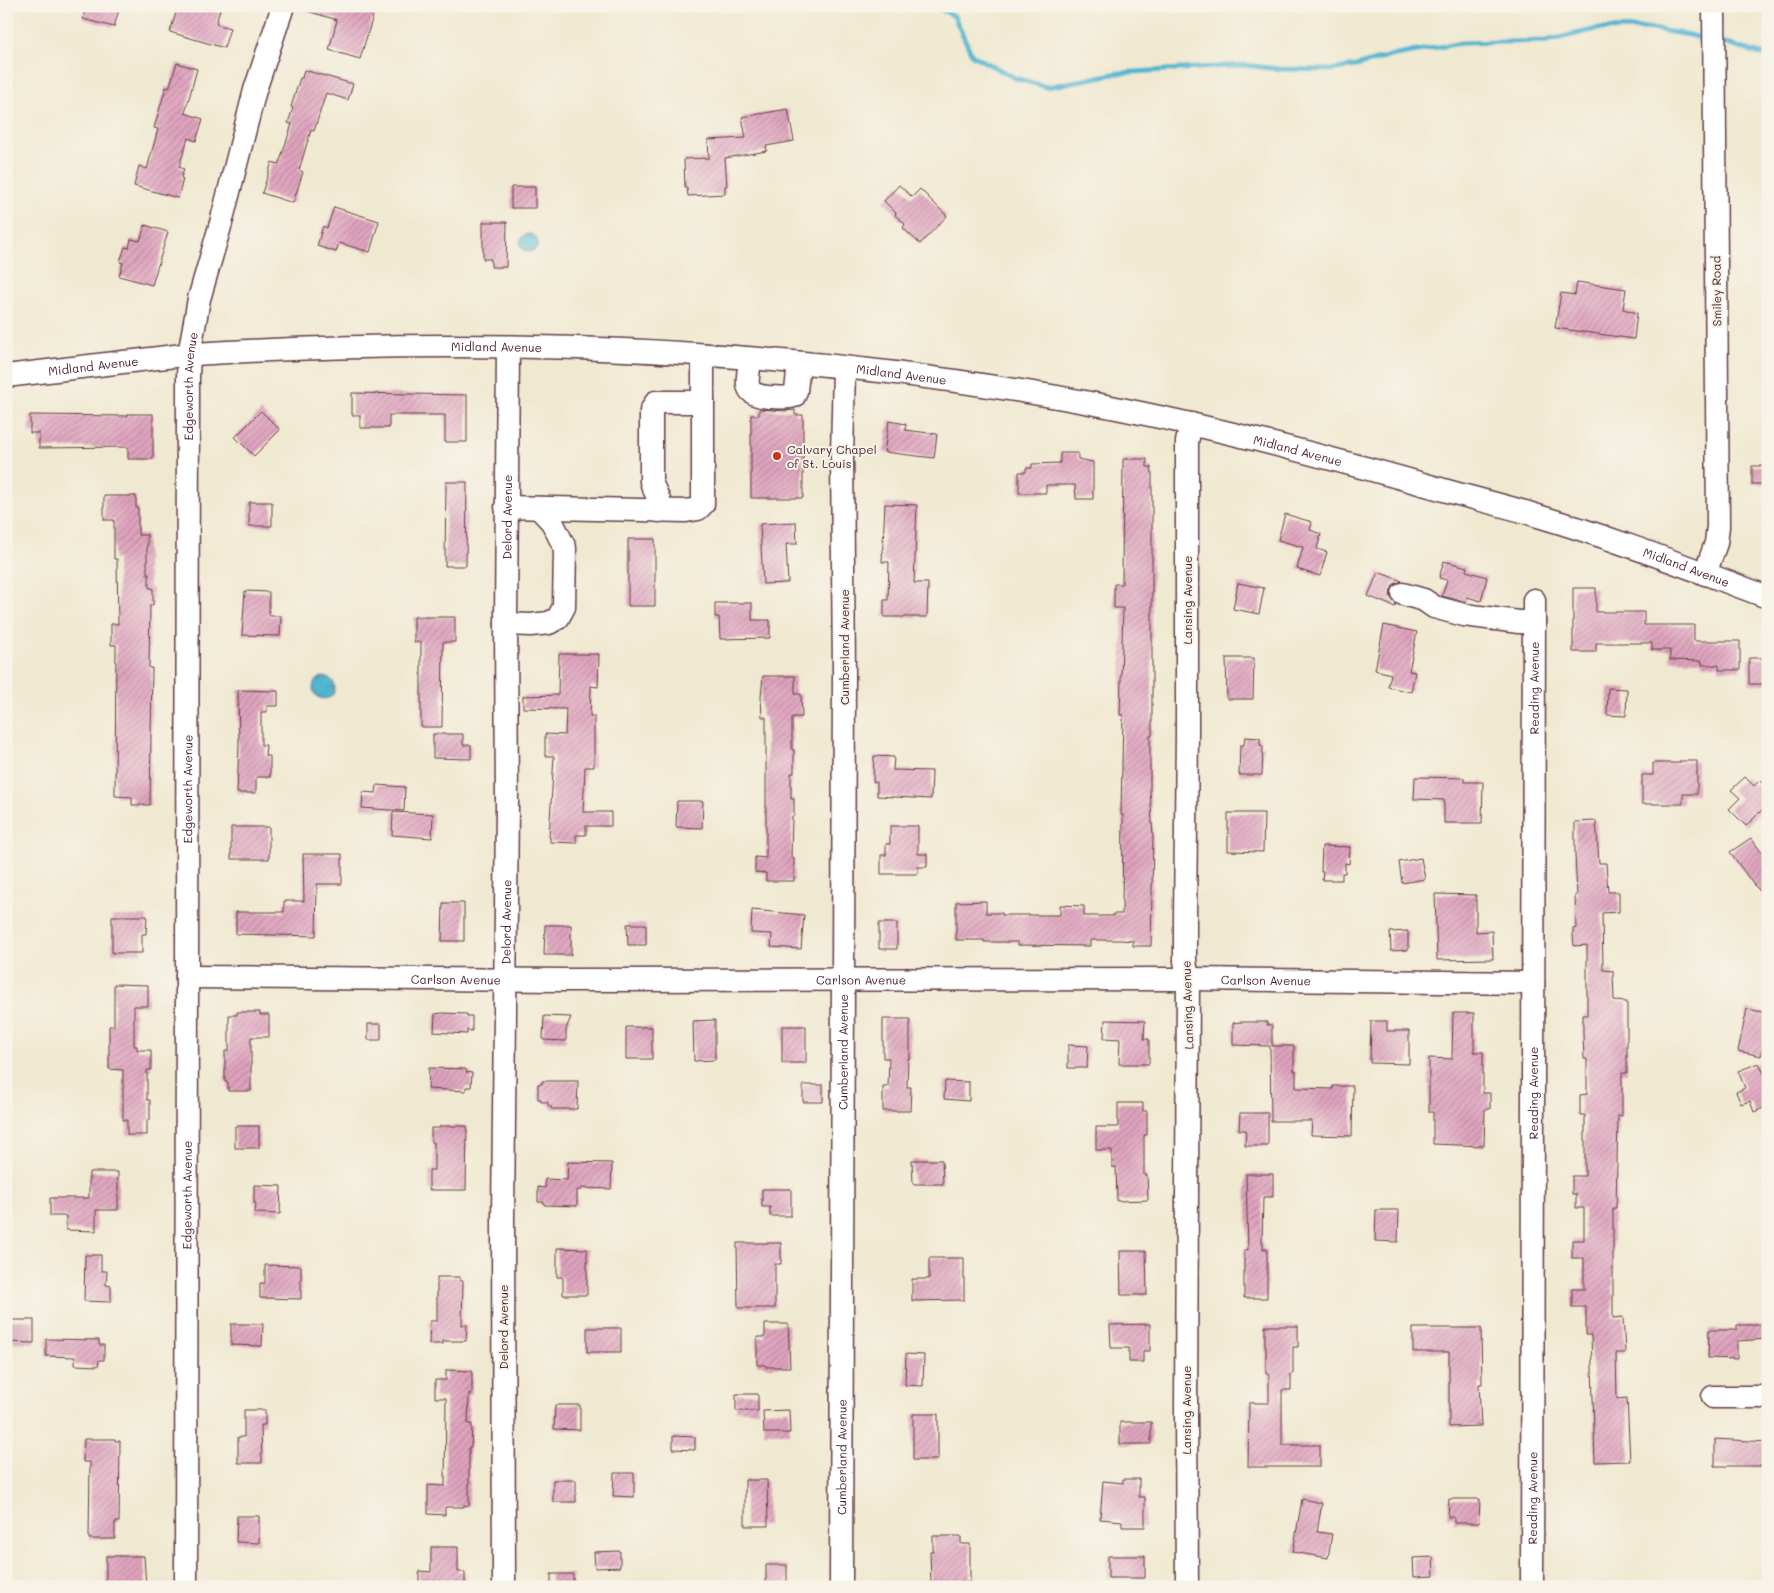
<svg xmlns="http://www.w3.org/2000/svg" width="1774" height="1593" font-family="Mali,sans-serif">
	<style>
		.water { fill: url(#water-ripples); stroke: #4e6a7e }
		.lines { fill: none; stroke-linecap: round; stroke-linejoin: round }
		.stream { stroke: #51b4d0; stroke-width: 5 }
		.building { fill: url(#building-hatch) }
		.minor-casing { stroke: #633d44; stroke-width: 25 }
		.minor { stroke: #fff; stroke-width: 22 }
		.poi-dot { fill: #c8321e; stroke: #f7f3e8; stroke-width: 2 }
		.labels { text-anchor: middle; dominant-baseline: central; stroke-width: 4; stroke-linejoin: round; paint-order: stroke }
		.street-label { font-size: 12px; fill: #4a1f2b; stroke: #f7f3e8 }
		.poi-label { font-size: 12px; fill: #4a1f2b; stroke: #f7f3e8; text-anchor: start }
	</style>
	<defs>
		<pattern id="water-ripples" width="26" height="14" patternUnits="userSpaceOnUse" patternTransform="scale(1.25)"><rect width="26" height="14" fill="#51b4d0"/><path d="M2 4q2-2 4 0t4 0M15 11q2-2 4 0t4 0" fill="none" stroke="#4592a9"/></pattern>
		<pattern id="building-hatch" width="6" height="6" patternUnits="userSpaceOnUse" patternTransform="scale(1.25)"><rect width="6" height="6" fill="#e0a4bf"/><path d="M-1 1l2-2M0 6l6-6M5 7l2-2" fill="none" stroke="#b8859b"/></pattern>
	</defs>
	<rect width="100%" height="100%" fill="#f7f3e8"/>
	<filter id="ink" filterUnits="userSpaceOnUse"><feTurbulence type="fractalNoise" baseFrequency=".02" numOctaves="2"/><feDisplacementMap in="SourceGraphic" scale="10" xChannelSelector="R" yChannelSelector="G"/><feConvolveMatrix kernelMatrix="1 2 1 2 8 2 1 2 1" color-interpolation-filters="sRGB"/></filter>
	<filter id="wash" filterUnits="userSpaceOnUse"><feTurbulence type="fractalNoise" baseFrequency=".0096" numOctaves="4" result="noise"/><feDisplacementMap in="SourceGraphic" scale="20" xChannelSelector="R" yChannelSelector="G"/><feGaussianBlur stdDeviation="1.12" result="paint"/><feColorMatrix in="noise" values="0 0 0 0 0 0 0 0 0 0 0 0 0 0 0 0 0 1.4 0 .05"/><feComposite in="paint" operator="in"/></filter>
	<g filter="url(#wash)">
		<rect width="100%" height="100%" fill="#f0e9d1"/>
		<path class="water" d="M520 243a9 9 0 1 1 18 0a9 9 0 1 1-18 0Z
			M313 688a11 11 0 1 1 22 0a11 11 0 1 1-22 0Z"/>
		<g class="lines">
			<path class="stream" d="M934,6L954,16L972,55L1015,78L1047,87L1118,73L1245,65L1278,69L1329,70L1356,66L1390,56L1461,43L1546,41L1597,29L1646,28L1689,35L1709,40
				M1720,42L1768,56"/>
		</g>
		<g id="blocks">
			<path class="building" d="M86,6H120L114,27L83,19Z
				M178,6H221L216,24L230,28L224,48L170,32Z
				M305,6H343L373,16L360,59L329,50L337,20L304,10Z
				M177,63L197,69L185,113L203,119L196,141L188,138L179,167L184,169L181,178L183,179L178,198L134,186L139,166L147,169L158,129L154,128L166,87L169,88Z
				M304,70L353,84L348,100L326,93L314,131L311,130L299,170L303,172L293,203L262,193L272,162L279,164L292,124L288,123L293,108L291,107L300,78H302Z
				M788,109L794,141L766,146L767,151L725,158L727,186H725V194L688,196L687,188H685L684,159L709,158L708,140L746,138L742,117Z
				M899,185L912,197L920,189L947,216L920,244L903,228L905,224L895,215L896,213L884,201Z
				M511,187H535V208H511Z
				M334,207L379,221L370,252L339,243L336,252L317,246L323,226L327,228Z
				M483,222H507L506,267H491V259H483Z
				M145,225L168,232L152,285L119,276L123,263L120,262L125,247L129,248L131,239L140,241Z
				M1577,282L1626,289L1623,309L1637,313L1634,339L1555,328L1561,293L1575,295Z
				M352,393L467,395V442H445V415H389V428H360V415H352Z
				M759,409L785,411L795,410V415H803V498H751V415H759Z
				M261,411L280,430L254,456L235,437Z
				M128,414H153V459H128V447L39,448V433H30V415L128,416Z
				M889,421L906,424L905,430L937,434L934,458L884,452Z
				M1060,453H1078V459L1093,462V499H1076L1075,485H1046V493H1019V472H1026V468H1032V464L1060,463Z
				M1123,459H1147V467H1151L1152,473V736H1150V791L1153,837L1151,946H1133V941L1121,940H1090V946L1018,945V942H984V940H956V902L986,901V913H1002V915H1060V905L1084,906V916H1113V914H1122L1123,815H1121L1123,715H1120L1123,608H1114V584H1122Z
				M1752,466H1768V484H1752Z
				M446,482H467L466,566H445Z
				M104,496H136V508H138V535H147V574H149V588H153V605H150L149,668H152L150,805H132V797L115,796L116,645H111V624H118L117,559H114V520H104Z
				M249,502H272V526H249Z
				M885,504L917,505L914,583H928L927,617H884V600H888L889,562H882Z
				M1285,514L1312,522L1310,530L1321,534L1317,549L1327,552L1320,576L1297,569L1303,547L1278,540Z
				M796,522L797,544H786L788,583L763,584L760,524Z
				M628,539H655V606H628Z
				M1444,561L1467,567L1466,571L1487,577L1481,601L1467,597L1466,602L1442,596L1447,580L1439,578Z
				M1378,572L1402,581L1394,584L1391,590L1390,597L1396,604L1395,607L1368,596Z
				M1238,583L1264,588L1259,614L1233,609Z
				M1573,588H1596V612H1644V625H1694V641H1740V670H1719V665H1702V661L1670,660V650H1652V643H1596V652H1573Z
				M245,591L269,592V614L270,616H281L280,636L242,635Z
				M715,603H752V620H770V638L720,639L719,617H715Z
				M414,617H455V642H443L442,727H421V642H414Z
				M1384,625L1417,632L1409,671L1415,672L1411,692L1388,687L1391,674L1375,670Z
				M559,654H599L598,687L591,686L590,716H594V767H585L583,812H611V826H586V835H576V843L550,842V837H549L554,756H545V734L565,735L566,709L523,708V696L558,695Z
				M1226,658H1254L1253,699H1227Z
				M1749,658H1768V684H1749Z
				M763,676H795V694H801L802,717H792V750H794V773H791V799H794V816H792L791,858H794V881H766V873L755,872V857L766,858V717H762L761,697Z
				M1608,688L1627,689L1626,716L1607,715Z
				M238,690L278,691V706H267V712H261V745H266L265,756H270V777H256V793H237L239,745Z
				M433,734H463V745H471V759L433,758Z
				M1245,737L1260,738V745L1263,746L1262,775H1239L1240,745H1244Z
				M874,756L894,757L893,770L932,771L931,799L877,796V782H873Z
				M1680,761H1697V794H1683V804H1642V775H1653V763H1680Z
				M1415,777L1464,778V782H1483L1482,823H1444V800L1414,799Z
				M1745,777L1754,786L1760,780L1768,788V804L1746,826L1729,809L1740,798L1731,790Z
				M377,785L405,787L404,811L362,808L363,792L376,793Z
				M677,801H703L702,828L676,827Z
				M393,812L433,814L432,838L392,835Z
				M1228,813H1264L1263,852L1228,851Z
				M1596,821L1599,863H1606L1608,892H1619V912L1602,913L1603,970L1613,971L1614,1001L1627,1002V1073H1622V1116H1618L1616,1208H1613V1318L1623,1317L1625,1353H1616L1617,1399L1627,1398L1630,1461L1595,1462L1591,1335H1586V1307H1572V1289H1584V1258H1572V1240H1584V1208H1576V1194H1572V1176H1585V1115H1580V1095L1587,1094V1059H1584L1583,1033V1015H1587V945L1574,946L1573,936V929L1576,928L1575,895H1577L1575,854V822Z
				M890,826H918V854H927V867H918V874H881V855H886V844H890Z
				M231,827H269V859H231Z
				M1751,838L1768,861V899L1753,884L1730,852Z
				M1322,846L1350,847L1349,864L1345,863V873H1342V880H1322L1323,872H1321Z
				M303,854H342V884H317L316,936L236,934V912H284V901H304Z
				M1421,858L1425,879L1402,883L1399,862Z
				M1435,894L1476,895V932L1492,931L1493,959L1437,960Z
				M443,903H464V941H442Z
				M752,910L804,915L801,949L771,947L772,934L751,933Z
				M112,916H147L146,934H142V953H112Z
				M879,923H897V949H879Z
				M627,924H646V945H628Z
				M545,925H571V955H544Z
				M1408,931V950L1391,951L1390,932Z
				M114,984L148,985V1006H134V1046H137V1050H151V1070H147V1100H150V1120H147V1135H127V1120H123V1070L109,1069V1026H114Z
				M1747,1009L1768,1013V1041L1763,1047L1761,1056L1738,1051Z
				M237,1012H260V1015H269V1037H251V1091H228V1082H225V1051H229V1015H237Z
				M442,1013L467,1014V1016H472V1031L467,1030V1034L434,1032L435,1014Z
				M1453,1013H1474V1052H1483V1093H1490V1109H1485L1484,1146L1433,1144V1112H1429V1058L1452,1059Z
				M544,1016L571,1017L566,1029V1041L543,1040Z
				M883,1019H910V1058H908L907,1087H911L910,1111H883V1087H888L889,1058H883Z
				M715,1020V1060L694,1061L693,1021Z
				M1105,1020L1145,1021L1144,1039H1149V1064H1119L1120,1039L1104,1038Z
				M1371,1021H1387V1031H1409V1064L1370,1063Z
				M1241,1022H1267V1025H1272V1046H1294V1071H1296V1088L1333,1089V1086H1353L1352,1136L1311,1135L1312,1121H1271L1270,1046L1233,1045V1023Z
				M368,1024H381V1040H368Z
				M782,1026H806V1063H782Z
				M626,1027H652V1059H626Z
				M1068,1045L1088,1046L1087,1068H1068Z
				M1759,1063L1768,1082V1106L1754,1112L1750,1101L1741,1104L1736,1092L1745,1088L1738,1071Z
				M429,1068L466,1069V1072L472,1073L471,1087H466V1091L428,1089Z
				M542,1081H578L577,1109H551V1106H548V1102H541V1099H538V1084H542Z
				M945,1081L969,1082V1101L944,1099Z
				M803,1085H823V1102H803Z
				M1118,1103H1143V1111H1147V1135H1144V1175H1147L1148,1200L1117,1201L1116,1167H1112V1150H1096V1127H1118Z
				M1240,1113H1268V1146H1245L1246,1130H1239Z
				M235,1126H259V1148H235Z
				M440,1126H467L466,1190H429V1170H434V1142H431V1128H440Z
				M912,1160H942L943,1184H913Z
				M568,1162L612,1163L611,1189L581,1188V1190H577V1206L544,1205V1202H538V1187L545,1188V1179L567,1180Z
				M89,1172H118V1210H96V1231L66,1230V1216H50V1198H89Z
				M1246,1174H1273V1197H1263L1262,1242H1263V1249H1267V1298H1244V1250H1248Z
				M254,1185L281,1186L280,1214L255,1213L256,1203H254Z
				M762,1189H791V1216H770V1207H762Z
				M1376,1210H1399L1398,1242L1375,1241Z
				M737,1243H781V1264H775V1308H738Z
				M557,1248L587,1249V1295H563V1279L562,1277H557Z
				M1120,1251H1146L1147,1295H1121Z
				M85,1255H101V1271H107L106,1285L111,1286V1302L84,1301Z
				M929,1258H964V1300L912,1301V1279H929Z
				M265,1265L301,1266V1299L260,1298V1283H265Z
				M437,1277H460V1281H463L462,1325H467L466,1341H443V1344H429L430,1321H437Z
				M6,1320H34V1343L6,1342Z
				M231,1324H263L262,1346L231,1345Z
				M765,1324H788L790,1367H766V1365H757V1337H765Z
				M1150,1324V1351H1143V1362H1129V1348H1111L1110,1325Z
				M1737,1325H1768V1339L1737,1341V1359L1708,1358L1709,1330H1737Z
				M1265,1326H1298V1347H1293V1374H1291V1390H1282V1445H1320V1467H1248L1249,1403H1269V1374H1266V1347H1265Z
				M587,1328H621V1352H587Z
				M1413,1328H1481L1482,1384H1479L1481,1426L1449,1427V1352H1413Z
				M46,1339L99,1340V1345H104V1360H99L98,1366L75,1365V1357L46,1356Z
				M906,1354L924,1355L923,1386L905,1385Z
				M446,1370L472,1371V1394L469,1393L468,1424H472L471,1447H469V1506L464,1505V1507H445V1515L428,1514V1485L445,1486L446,1398H435V1380H446Z
				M736,1394H758V1411H736Z
				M555,1405H580V1430L554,1429Z
				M244,1410H265V1425H261L262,1463H238V1437H244Z
				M789,1410L790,1433H764L763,1411Z
				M913,1414H938V1460H913Z
				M1120,1422H1151V1444H1120Z
				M673,1436L695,1437V1450L673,1449Z
				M84,1439H115V1441H120L119,1522H115V1539H89L90,1462H83Z
				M1715,1439L1768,1442V1466H1715Z
				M614,1473H634V1497L613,1496Z
				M1123,1479H1139V1497H1145V1527H1122V1521L1100,1519L1103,1481L1123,1483Z
				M553,1480H576V1502H553Z
				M745,1480H767L768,1526H745Z
				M1302,1499L1322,1503L1317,1532L1332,1534L1328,1558L1293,1552Z
				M1449,1499H1480L1479,1523H1454V1517H1448Z
				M237,1516H259V1543L236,1542Z
				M933,1536H961V1544H970V1582L931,1584L930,1551H933Z
				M431,1547H458V1572H465V1587H419V1571L431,1572Z
				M620,1551V1567L595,1568L594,1552Z
				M106,1556H144L146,1587H106Z
				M1108,1556H1145V1578H1108Z
				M1433,1557L1434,1576L1414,1577L1413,1558Z
				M766,1565H787V1587H766Z
				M551,1574H573V1587H551Z"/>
		</g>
	</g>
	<g filter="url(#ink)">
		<use href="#blocks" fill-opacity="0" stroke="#633d44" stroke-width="1"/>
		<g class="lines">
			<g class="minor-casing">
				<g id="minor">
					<path d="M750,359C748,382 741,395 769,397C777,397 786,399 794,396L796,391L799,363"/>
					<path id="s1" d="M6,376C45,371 84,367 123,362C146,360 170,356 194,354C497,335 804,349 1101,405C1220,428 1336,459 1451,492C1480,500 1510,507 1538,516C1616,539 1692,569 1768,597"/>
					<path d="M506,507L686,511L698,509L703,504V355"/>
					<path d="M659,511V500L651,482V411L656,402H703"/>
					<path d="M1705,574L1716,543L1718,526L1714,6"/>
					<path d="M1403,594L1424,600L1434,607L1464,615L1519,622H1534"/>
					<path d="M506,624L531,625L549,623L558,618L564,607L565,548L552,522L539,508"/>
					<path id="s2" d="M187,977L562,980L1188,979L1533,983"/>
					<path d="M1713,1397H1768"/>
					<path id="s3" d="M186,1587L188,377L189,355L199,299L221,223L255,90L283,6"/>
					<path id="s4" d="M504,1587L503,1219L507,804L506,624L508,347"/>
					<path id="s5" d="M841,1587L844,672L842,456L844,368"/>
					<path d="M1187,1587L1186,1411L1188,979L1185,961V920L1187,732V442L1191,424"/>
					<path id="s6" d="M1532,1587L1534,600"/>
				</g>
			</g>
			<use href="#minor" class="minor"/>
		</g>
	</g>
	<circle class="poi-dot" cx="777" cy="456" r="5"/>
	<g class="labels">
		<g class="street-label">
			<text transform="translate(1716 291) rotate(-91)">Smiley Road</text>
			<text stroke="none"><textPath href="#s1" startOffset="492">Midland Avenue</textPath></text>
			<text stroke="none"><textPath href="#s1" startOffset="88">Midland Avenue</textPath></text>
			<text stroke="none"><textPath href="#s1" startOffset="898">Midland Avenue</textPath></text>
			<text stroke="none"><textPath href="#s3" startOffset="1201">Edgeworth Avenue</textPath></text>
			<text stroke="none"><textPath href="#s1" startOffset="1302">Midland Avenue</textPath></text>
			<text stroke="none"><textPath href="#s4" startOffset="1070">Delord Avenue</textPath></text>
			<text stroke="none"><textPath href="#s1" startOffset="1708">Midland Avenue</textPath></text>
			<text transform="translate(1187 600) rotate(-90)">Lansing Avenue</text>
			<text transform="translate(844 647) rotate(-90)">Cumberland Avenue</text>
			<text stroke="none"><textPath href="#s6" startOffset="899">Reading Avenue</textPath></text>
			<text stroke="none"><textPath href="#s3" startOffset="798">Edgeworth Avenue</textPath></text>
			<text stroke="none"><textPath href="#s4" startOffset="665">Delord Avenue</textPath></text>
			<text stroke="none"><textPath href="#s2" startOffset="269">Carlson Avenue</textPath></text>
			<text stroke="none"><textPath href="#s2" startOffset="674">Carlson Avenue</textPath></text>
			<text stroke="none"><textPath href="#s2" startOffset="1079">Carlson Avenue</textPath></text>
			<text transform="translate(1187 1005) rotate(-92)">Lansing Avenue</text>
			<text stroke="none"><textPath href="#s5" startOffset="535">Cumberland Avenue</textPath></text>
			<text stroke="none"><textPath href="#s6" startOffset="494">Reading Avenue</textPath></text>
			<text stroke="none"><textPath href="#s3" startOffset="392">Edgeworth Avenue</textPath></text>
			<text transform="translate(503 1327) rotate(-90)">Delord Avenue</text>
			<text transform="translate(1186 1410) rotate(-90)">Lansing Avenue</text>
			<text stroke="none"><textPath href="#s5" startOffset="130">Cumberland Avenue</textPath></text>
			<text stroke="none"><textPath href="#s6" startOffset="89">Reading Avenue</textPath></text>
		</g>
		<g class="poi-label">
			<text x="787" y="449">Calvary Chapel<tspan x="787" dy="14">of St. Louis</tspan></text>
		</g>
	</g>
	<rect width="1774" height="1593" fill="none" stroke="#f7f3e8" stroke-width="25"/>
</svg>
